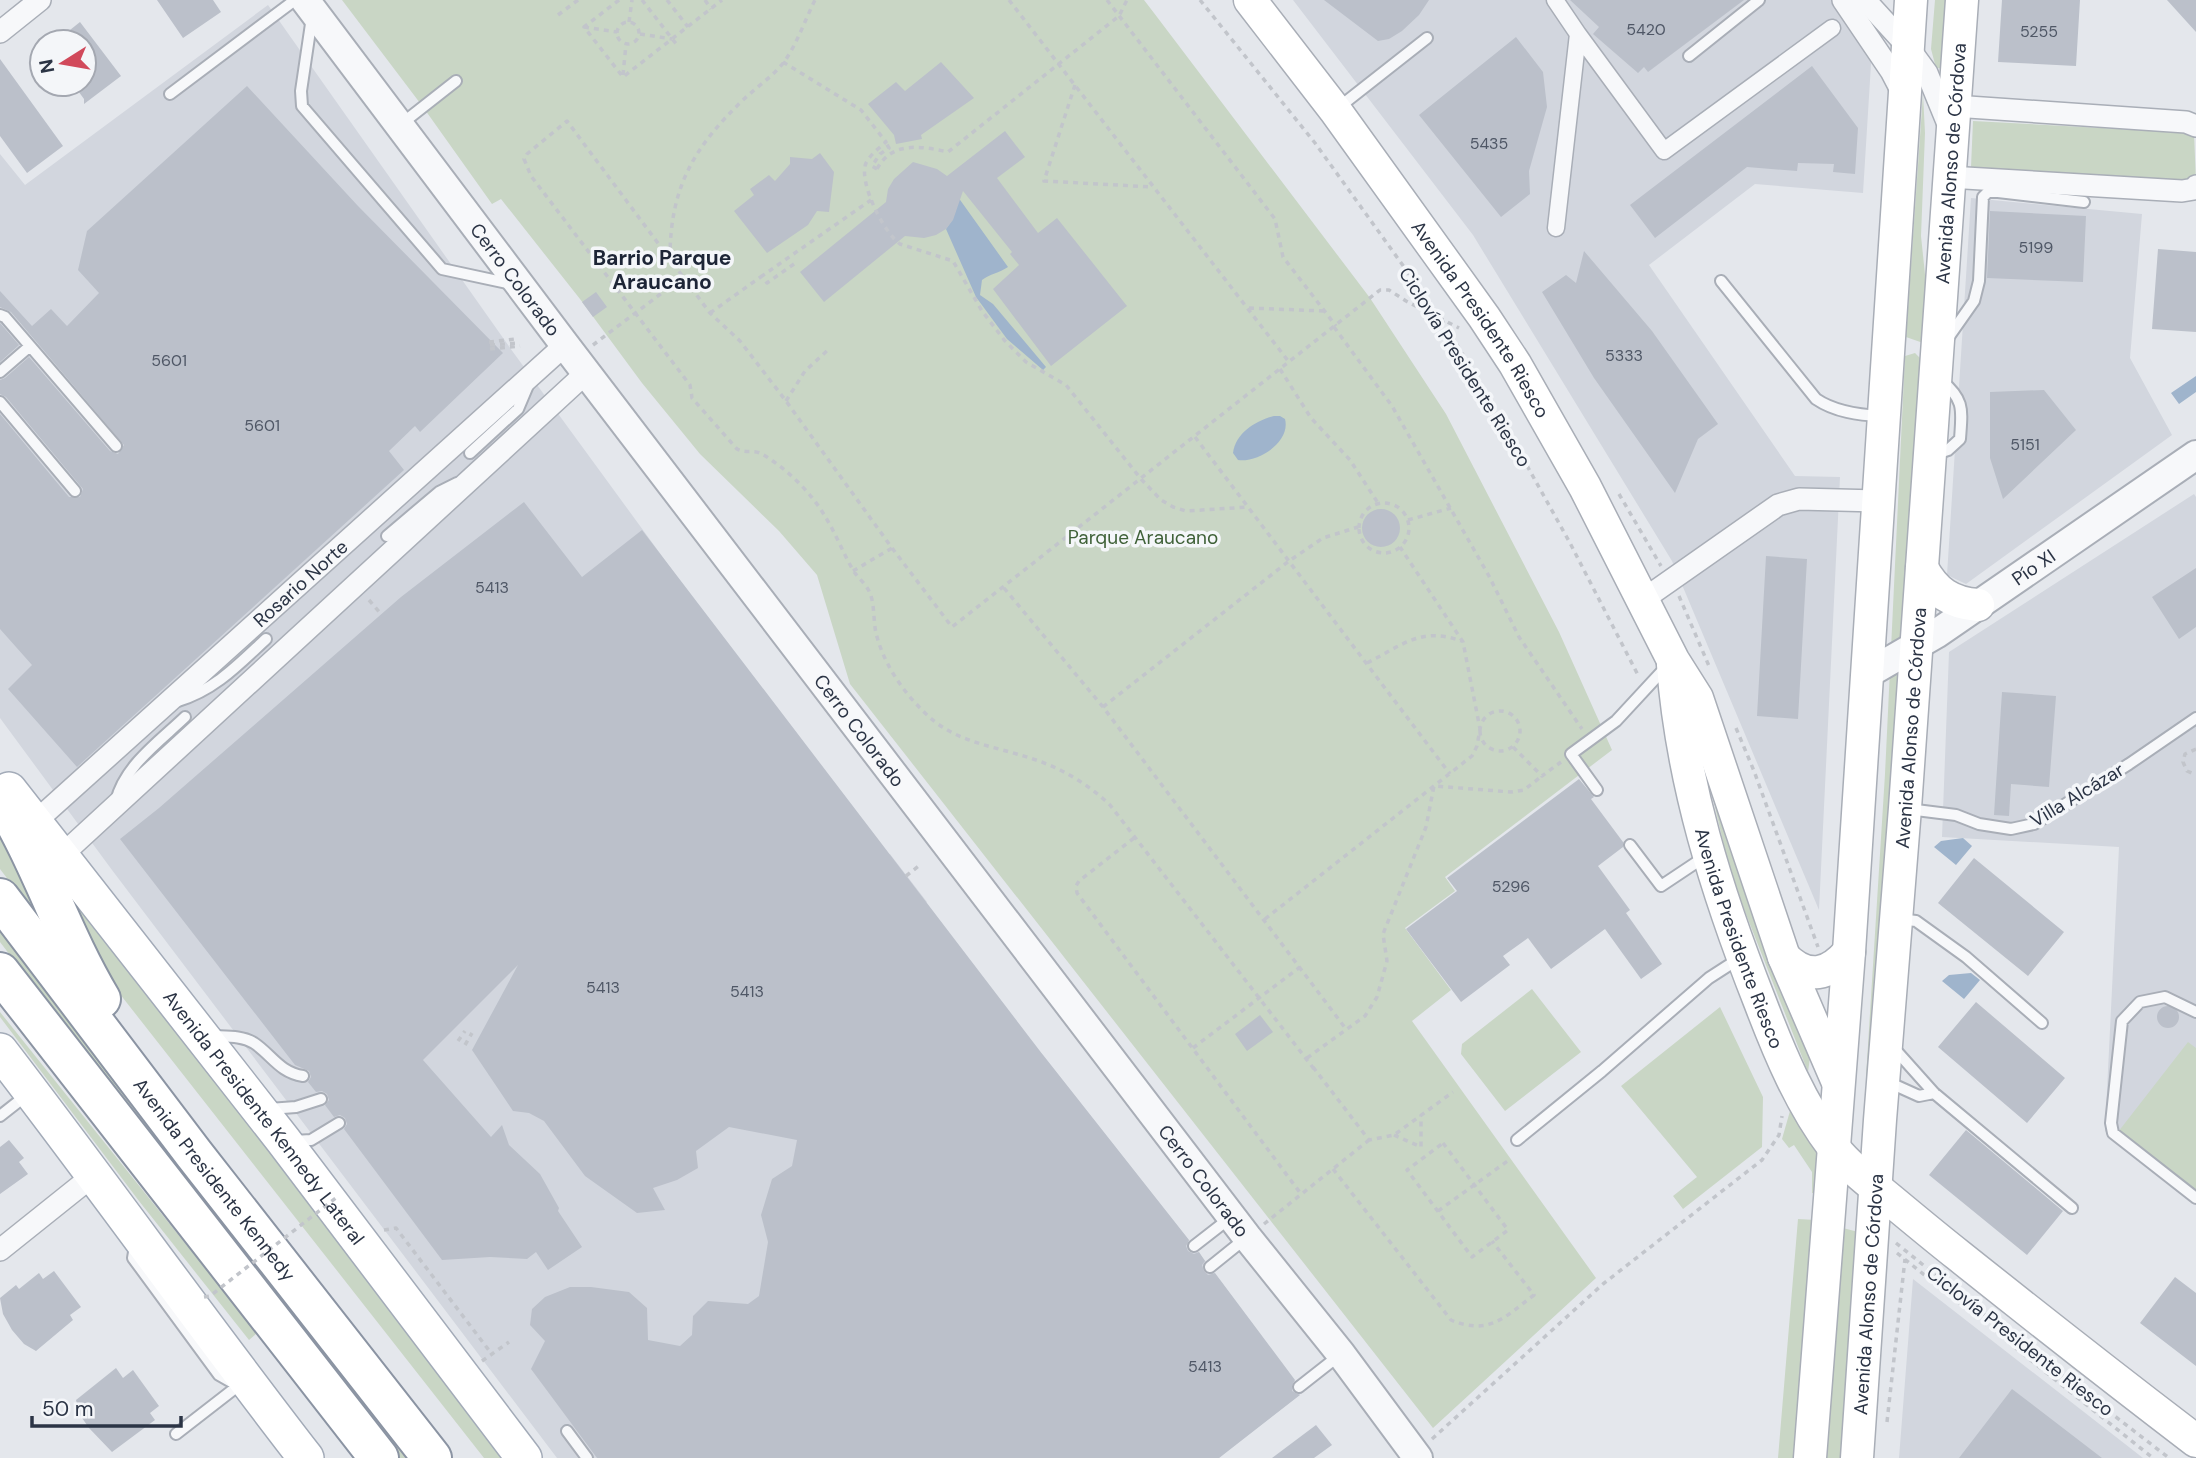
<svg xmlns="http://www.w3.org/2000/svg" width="2196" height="1458" font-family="'DM Sans',sans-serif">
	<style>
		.built { fill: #d2d6de }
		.green { fill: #c9d6c5 }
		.water { fill: #9fb4cc }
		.building { fill: #bbc0ca }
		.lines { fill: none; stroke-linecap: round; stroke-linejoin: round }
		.service-casing { stroke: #a9aeb7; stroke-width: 14 }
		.pedestrian-casing { stroke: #a9aeb7; stroke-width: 19 }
		.minor-casing { stroke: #a9aeb7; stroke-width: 24 }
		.tertiary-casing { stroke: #a9aeb7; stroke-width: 32 }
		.secondary-casing { stroke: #a9aeb7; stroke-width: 35 }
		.primary-casing { stroke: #a3abb8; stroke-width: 38 }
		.motorway-casing { stroke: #8b94a3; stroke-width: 42 }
		.path { stroke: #c2c5cb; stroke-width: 3.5; stroke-dasharray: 5 5; stroke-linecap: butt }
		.service { stroke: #f7f8fa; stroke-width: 10 }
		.pedestrian { stroke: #f7f8fa; stroke-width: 16 }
		.minor { stroke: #f7f8fa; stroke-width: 21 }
		.tertiary { stroke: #f7f8fa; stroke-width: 28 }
		.secondary { stroke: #fff; stroke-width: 32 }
		.primary { stroke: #fff; stroke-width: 35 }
		.motorway { stroke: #fff; stroke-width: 38 }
		.path-bridge { stroke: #c2c5cb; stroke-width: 3.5; stroke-dasharray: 5 5; stroke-linecap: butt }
		.labels { text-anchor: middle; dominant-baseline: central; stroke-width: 7; stroke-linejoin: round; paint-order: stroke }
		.number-label { font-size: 16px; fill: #4f5766 }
		.street-label { font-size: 19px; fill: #2b3445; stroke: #f4f6f9 }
		.park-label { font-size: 19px; fill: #3f6138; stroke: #f4f6f9 }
		.neighbourhood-label { font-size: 21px; font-weight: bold; fill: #1d2536; stroke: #f4f6f9 }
	</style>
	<rect width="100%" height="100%" fill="#e4e7ec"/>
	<path class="built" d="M1293,0H1875L1863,193L1755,184L1649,265L1795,476L1840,477L1819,910L1672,561L1473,235Z
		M268,5L513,352L716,630L858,879L890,854L927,902L895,927L1043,1055L1210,1267L1303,1392L1219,1458H557L112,870L0,718V154L25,185Z
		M1971,198L2142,214L2130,358L2172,435L1966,584L1947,575Z
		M2194,494L2196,497V1203L2105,1131L2119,847L1942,837L1949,652Z
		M1913,1279L2143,1458H1899Z"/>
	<path class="green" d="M342,0H1144L1154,13L1370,298L1446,414L1559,632L1612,750L1445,877L1455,891L1405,928L1451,990L1412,1021L1596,1278L1433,1428L850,684L817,575L779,531L700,454L642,383L580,299L501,199L492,204L423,107Z
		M1935,0H1954L1950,69L1936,68L1931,49Z
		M1923,94L1925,133L1921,236L1926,284V344L1906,337Z
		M1973,121L2194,133L2196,182L1971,167Z
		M1915,353L1922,360L1871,1086L1866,1077L1885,774L1905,356Z
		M1706,768L1812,1043L1808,1072L1731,876Z
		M0,819L67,957L0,869Z
		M46,861L511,1458H484L105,975Z
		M0,928L406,1458H395L0,942Z
		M1532,989L1581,1052L1505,1111L1461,1054L1462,1044Z
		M1720,1007L1763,1097L1762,1147L1683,1209L1673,1196L1697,1177L1621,1086Z
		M0,1012L257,1333L249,1340L139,1201L0,1017Z
		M2188,1042L2196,1048V1194L2118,1132Z
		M1795,1107L1818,1148L1819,1194L1812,1193V1172L1794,1145L1789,1148L1782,1139L1790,1111Z
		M1798,1219L1816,1220L1797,1458H1778Z
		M1843,1228L1862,1233L1848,1458H1827Z"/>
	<path class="water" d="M958,197L1008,267C999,273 990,274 982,280L980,295L993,304L1046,367L1043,370L1007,339L976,297L946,229C954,218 957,210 958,197Z
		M2196,376V392L2179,404L2171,393Z
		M1274,416H1280L1285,419C1291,442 1258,463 1238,460L1233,453C1236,433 1255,421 1274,416Z
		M1963,838L1972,846L1956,865L1934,847L1941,841Z
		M1971,973L1980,980L1964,999L1942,981L1949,975Z"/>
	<path class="building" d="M157,0H213L221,12L183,38Z
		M1324,0H1429L1419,15L1402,31L1389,39L1378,41Z
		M1570,0H1744L1648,72L1644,67L1638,73L1593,34L1599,27Z
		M2002,0H2080L2076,66L1998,62Z
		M2167,0H2196V32Z
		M80,22L121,76L84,104V99L73,84H84V42H55Z
		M1516,37L1543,72L1547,107L1529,171L1530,194L1501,217L1419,115Z
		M0,59L63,146L27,173L0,136Z
		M941,62L974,98L921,135L922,139L896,144L894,135L868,104L896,82L905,91Z
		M1812,66L1858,128L1855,174L1833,172L1834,164L1798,163L1797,171L1747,167L1655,238L1630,205Z
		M247,86L358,206L503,353L420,432L415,426L389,451L404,470L77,767L8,689L32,665L0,629V414L69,497H80L83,489L6,397L0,394V380L5,378L29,357L110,451L118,454L124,445L11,312L0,307V291L32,326L51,309L67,326L99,293L78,270L87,231Z
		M1005,131L1025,157L997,178L1038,233L1057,218L1127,306L1051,366L993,289L1019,265L1010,254L1012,252L963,191L953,220L946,229L936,235L924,238L905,236L824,302L800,272L886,202L888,189L894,179L913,162L937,169L947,176Z
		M820,153L834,172L829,212L817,211L808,225L767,253L734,211L754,195L750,189L769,175L775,181L790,164V157L812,159Z
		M1990,211L2086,216L2083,282L1987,278Z
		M2158,249L2196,252V332L2152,329Z
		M1584,251L1652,331L1718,424L1698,439L1675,493L1594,378L1542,292L1566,275L1576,283Z
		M596,292L607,307L593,317L582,302Z
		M0,323L19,345L0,362Z
		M2044,390L2076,430L2003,499L1990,458V392Z
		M524,502L582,577L642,530L1043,1055L1189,1240L1186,1246L1188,1251L1194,1254L1199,1252L1205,1261L1202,1265L1204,1271L1208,1275L1215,1273L1295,1380L1292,1385V1391L1300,1395L1219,1458H597L531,1369L545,1341L530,1325L532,1309L545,1297L570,1287H591L629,1292L647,1308L648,1340L680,1346L692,1335L693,1316L708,1301L748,1304L759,1296L768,1242L761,1215L772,1179L792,1166L797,1140L729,1127L696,1151L698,1168L677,1180L653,1188L665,1210L637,1213L585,1176L544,1121L529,1113L513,1111L472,1050L518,965L423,1060L491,1137L502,1125L509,1145L540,1174L559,1208L558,1211L582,1247L548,1270L536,1252L527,1259L490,1257L442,1260L344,1129L347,1124L345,1118L340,1115L334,1117L325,1105L329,1100L327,1094L322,1091L316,1092L308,1082L311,1077L309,1071L295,1065L120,839L159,808L401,597Z
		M1362 528a19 19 0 1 1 38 0a19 19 0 1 1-38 0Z
		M1766,556L1807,559L1798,719L1757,716Z
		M2196,568V627L2179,639L2152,597Z
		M2002,692L2056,696L2049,787L2011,784L2009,816L1994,815Z
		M1579,779L1594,797L1591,799L1623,842V847L1598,866L1630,910L1626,913L1662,964L1641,979L1605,929L1551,969L1528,938L1503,956L1510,965L1461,1002L1406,929L1457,891L1447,878Z
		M1974,858L2064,932L2028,976L1938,903Z
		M1976,1002L2065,1078L2027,1123L1938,1047Z
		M2157 1017a11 11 0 1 1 22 0a11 11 0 1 1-22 0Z
		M1260,1015L1273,1032L1247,1051L1235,1034Z
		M1966,1130L2063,1211L2027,1255L1929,1175Z
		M9,1140L24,1158L19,1162L28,1174L0,1194V1147Z
		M54,1271L81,1307L70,1315L73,1320L36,1351L24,1344L12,1330L3,1314L0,1298L16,1285L19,1289L39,1273L43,1279Z
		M2175,1277L2196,1293V1366L2140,1323Z
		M116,1368L123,1378L133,1370L159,1406L150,1413L155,1420L112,1452L89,1428L80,1415L76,1400Z
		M2012,1389L2102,1458H1959Z
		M1316,1425L1332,1445L1314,1458H1272Z"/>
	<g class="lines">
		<g class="service-casing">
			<path id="service" d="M312,17L301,91L302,106L442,269L512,284
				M1689,56L1759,0
				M170,94L295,0
				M1338,108L1427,38
				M400,125L456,81
				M1721,281L1816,399C1835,412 1859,415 1881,416
				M0,315L5,317L30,346
				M1948,338L1974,301L1979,281L1983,197L1988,192H1998L2084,202
				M0,372L30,346L116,446
				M0,402L75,491
				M470,453L518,409L529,383
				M1933,455L1948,450L1960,439C1962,410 1965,400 1941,380
				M387,536L439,492L457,483
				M178,701C215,690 239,664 266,639
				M1597,790L1571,754L1616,721L1666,667
				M116,801C125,765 160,741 185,717
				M1908,809L1956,815L1979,824L2011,829L2034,824L2129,764L2196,718
				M1630,845L1661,886L1706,856
				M1899,919L1916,921L1966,957L2042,1023
				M2196,1012L2165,997L2140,1002L2122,1021L2111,1123L2113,1133L2196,1198
				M210,1036C225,1037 241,1035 254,1043C272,1055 279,1072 303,1076
				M1892,1046L1934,1093L2072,1208
				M1888,1082L1919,1096L1934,1093
				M269,1109L296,1107L321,1099
				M0,1116L28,1094
				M1517,1140L1602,1071L1709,978L1740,958
				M294,1141L311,1140L339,1123
				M135,1246L133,1258L219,1375L233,1383
				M1194,1246L1230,1218
				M1210,1267L1246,1238
				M1299,1387L1341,1354
				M567,1431L587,1458
				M176,1434L243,1382"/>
		</g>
		<g class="pedestrian-casing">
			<path id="pedestrian" d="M1555,0L1578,34L1556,228
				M1578,34L1664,151L1832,28"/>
		</g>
		<g class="minor-casing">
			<g id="minor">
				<path d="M1843,0L1891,71L1904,96"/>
				<path d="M1865,0L1908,47L1927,73L1950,129"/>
				<path d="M0,32L40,0"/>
				<path d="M1954,106L2186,122L2196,126"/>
				<path d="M1949,177L2182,191L2194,189L2196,186"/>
				<path d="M1644,599L1778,505L1799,499L1878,501"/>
				<path id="s1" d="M35,822L565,345"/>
				<path d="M62,855L586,373"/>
				<path d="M0,1250L95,1174"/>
			</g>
		</g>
		<g class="tertiary-casing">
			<g id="tertiary">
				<path id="s2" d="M305,0L565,345L1247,1237L1341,1354L1418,1458"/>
				<path id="s3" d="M1867,674L1936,634L2196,455"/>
			</g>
		</g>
		<g class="secondary-casing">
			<g id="secondary">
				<path id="s4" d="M1250,0L1335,110L1484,317L1515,364L1585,487L1673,660L1697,698L1784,957L1837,1080"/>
				<path d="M1922,568C1935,592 1951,603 1978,605"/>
				<path id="s5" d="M1673,665C1682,782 1717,893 1760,1002C1779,1052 1801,1105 1834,1148C1846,1164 1861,1175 1876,1188C1903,1210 1930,1233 1958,1255C2037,1318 2116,1380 2196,1441"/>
				<path d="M1784,957C1808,981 1829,975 1849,952"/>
				<path d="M1810,1458L1849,952L1911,0"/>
				<path id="s6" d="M1857,1458L1880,1120L1905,808L1962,0"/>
			</g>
		</g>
		<g class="primary-casing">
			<g id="primary">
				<path id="s7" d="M9,790L283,1140L524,1458"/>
				<path d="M0,1051C104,1186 202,1324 306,1458"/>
			</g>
		</g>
		<g class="motorway-casing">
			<g id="motorway">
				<path d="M0,797C40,861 62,934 101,999"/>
				<path id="s8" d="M0,898L194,1154L432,1458"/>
				<path d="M0,972L379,1458"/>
			</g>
		</g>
		<path class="path" d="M619,0L584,27L623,77L722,0
			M642,0L677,45
			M667,0L688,27
			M705,0L711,9
			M1009,0L1289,362
			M1107,0L1275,219L1283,257L1336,326
			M1200,0L1315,143L1440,317L1490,399L1570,543L1639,677
			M558,15L578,0
			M617 33a11 11 0 1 1 22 0a11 11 0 1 1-22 0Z
			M629,22L632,0
			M584,27L617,32
			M640,34L672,39
			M783,62L861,110L886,142C879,148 870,155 866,163C858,182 884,233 900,244L953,261L982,311L1005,341L1026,362L1066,385L1141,479L1161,500L1173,507L1186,511L1249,507
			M623,75L626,44
			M1075,85L1044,181L1153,187
			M877,169C892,141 921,146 948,152L1119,16L1127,0
			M877,169L872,166L880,154L889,148L886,143
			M670,258C670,187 694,147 744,99C757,87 773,76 784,62C797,44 805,20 815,0
			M794,264L767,283L762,276L871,200
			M1249,308L1324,311
			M710,313L762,276
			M1334,327L1392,406L1489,576L1519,637L1582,729
			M489,342L515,339
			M490,345L518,343
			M593,345L683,277
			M490,349L520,346
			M1280,369L1311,418L1350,460L1378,503
			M786,401L805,371L829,349
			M1195,437L1450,774
			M1619,494L1661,566
			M1359 528a25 25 0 1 1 50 0a25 25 0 1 1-50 0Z
			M1408,520L1451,508
			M853,571L892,548
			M1004,588L1103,707L1346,1029
			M1679,596L1709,666
			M369,600L381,614
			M1367,663C1401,646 1421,626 1461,641
			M1103,707L1289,561L1323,538L1358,527
			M1480 731a20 20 0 1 1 40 0a20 20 0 1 1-40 0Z
			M1736,728L1754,771L1818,947
			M1513,747L1542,776L1561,762
			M2196,749L2185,754L2183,762L2187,771L2196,775
			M1134,838L1079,881L1076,886L1077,893L1301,1194
			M906,876L920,865
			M1265,919L1472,756L1477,746L1480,729L1463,642L1400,547
			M458,1041L465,1031
			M465,1045L472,1033
			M1193,1048L1300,967
			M1307,1058L1365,1016L1377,997L1387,961L1383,934L1426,827L1434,786L1511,792L1524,790L1542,776
			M1313,1067L1369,1140L1394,1135L1453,1092
			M1314,1069L1110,805C1088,784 1061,768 1033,759C992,745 953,743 922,710C901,689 883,662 876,633C873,620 875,603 869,591C865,583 857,577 853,570C843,553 836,534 826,518C812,493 786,468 762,454C753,449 746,454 737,449L692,398L690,385L531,176L524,159L527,154L567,121L710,313L740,341L786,401L892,548L952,627L1380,290H1389L1406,301L1459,328
			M1394,1135L1421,1147V1115
			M1443,1143L1508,1230L1472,1257L1407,1170Z
			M1333,1169L1451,1320C1489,1336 1505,1317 1534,1295L1492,1241
			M1438,1211L1509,1160
			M1264,1224L1369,1140
			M384,1230L396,1228L491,1353
			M1896,1243L2011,1336L2169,1458
			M1897,1253L2153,1458
			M482,1361L509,1342
			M1887,1422L1905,1259
			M1432,1439L1603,1284L1762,1160L1779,1135L1782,1116"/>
		<use href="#service" class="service"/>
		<use href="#pedestrian" class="pedestrian"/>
		<use href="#minor" class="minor"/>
		<use href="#tertiary" class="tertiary"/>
		<use href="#secondary" class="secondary"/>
		<use href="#primary" class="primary"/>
		<use href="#motorway" class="motorway"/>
		<path class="path-bridge" d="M204,1297L210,1296L337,1197"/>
	</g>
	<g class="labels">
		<g class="number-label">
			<text x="1646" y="29">5420</text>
			<text x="2039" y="31">5255</text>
			<text x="1489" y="143">5435</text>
			<text x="2036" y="247">5199</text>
			<text x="1624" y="355">5333</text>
			<text x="169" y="360">5601</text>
			<text x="262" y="425">5601</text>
			<text x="2025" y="444">5151</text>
			<text x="492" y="587">5413</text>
			<text x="1511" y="886">5296</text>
			<text x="603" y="987">5413</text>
			<text x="747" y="991">5413</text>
			<text x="1205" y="1366">5413</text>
		</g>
		<g class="street-label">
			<text stroke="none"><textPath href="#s6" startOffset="1298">Avenida Alonso de Córdova</textPath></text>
			<text stroke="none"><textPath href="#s2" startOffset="350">Cerro Colorado</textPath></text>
			<text stroke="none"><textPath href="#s4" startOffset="394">Avenida Presidente Riesco</textPath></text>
			<text transform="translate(1465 367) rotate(58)">Ciclovía Presidente Riesco</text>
			<text stroke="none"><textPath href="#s3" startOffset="198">Pío XI</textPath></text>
			<text stroke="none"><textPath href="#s1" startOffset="357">Rosario Norte</textPath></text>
			<text stroke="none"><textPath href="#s6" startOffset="732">Avenida Alonso de Córdova</textPath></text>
			<text stroke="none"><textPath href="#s2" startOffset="917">Cerro Colorado</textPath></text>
			<text transform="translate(2077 795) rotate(-31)">Villa Alcázar</text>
			<text stroke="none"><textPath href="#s5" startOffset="282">Avenida Presidente Riesco</textPath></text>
			<text stroke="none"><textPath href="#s7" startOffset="415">Avenida Presidente Kennedy Lateral</textPath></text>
			<text stroke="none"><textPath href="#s8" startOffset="354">Avenida Presidente Kennedy</textPath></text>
			<text stroke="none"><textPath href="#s2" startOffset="1484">Cerro Colorado</textPath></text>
			<text stroke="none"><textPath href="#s6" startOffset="164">Avenida Alonso de Córdova</textPath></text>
			<text transform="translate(2020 1341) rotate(38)">Ciclovía Presidente Riesco</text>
		</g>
		<g class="park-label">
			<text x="1143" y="537">Parque Araucano</text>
		</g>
		<g class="neighbourhood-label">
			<text x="662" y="258">Barrio Parque<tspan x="662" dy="24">Araucano</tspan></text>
		</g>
	</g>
	<g transform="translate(63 63) rotate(259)"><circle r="33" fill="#f4f6f9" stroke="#a4a8b1" stroke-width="2"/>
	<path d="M0-5L12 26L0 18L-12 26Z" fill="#d1495b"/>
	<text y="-10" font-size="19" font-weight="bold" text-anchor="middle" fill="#2b3445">N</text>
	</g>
	<path d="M32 1416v10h149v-10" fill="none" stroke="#2b3445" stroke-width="3.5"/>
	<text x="42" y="1416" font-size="21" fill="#2b3445" stroke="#f4f6f9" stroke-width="5" paint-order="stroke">50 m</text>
</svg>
